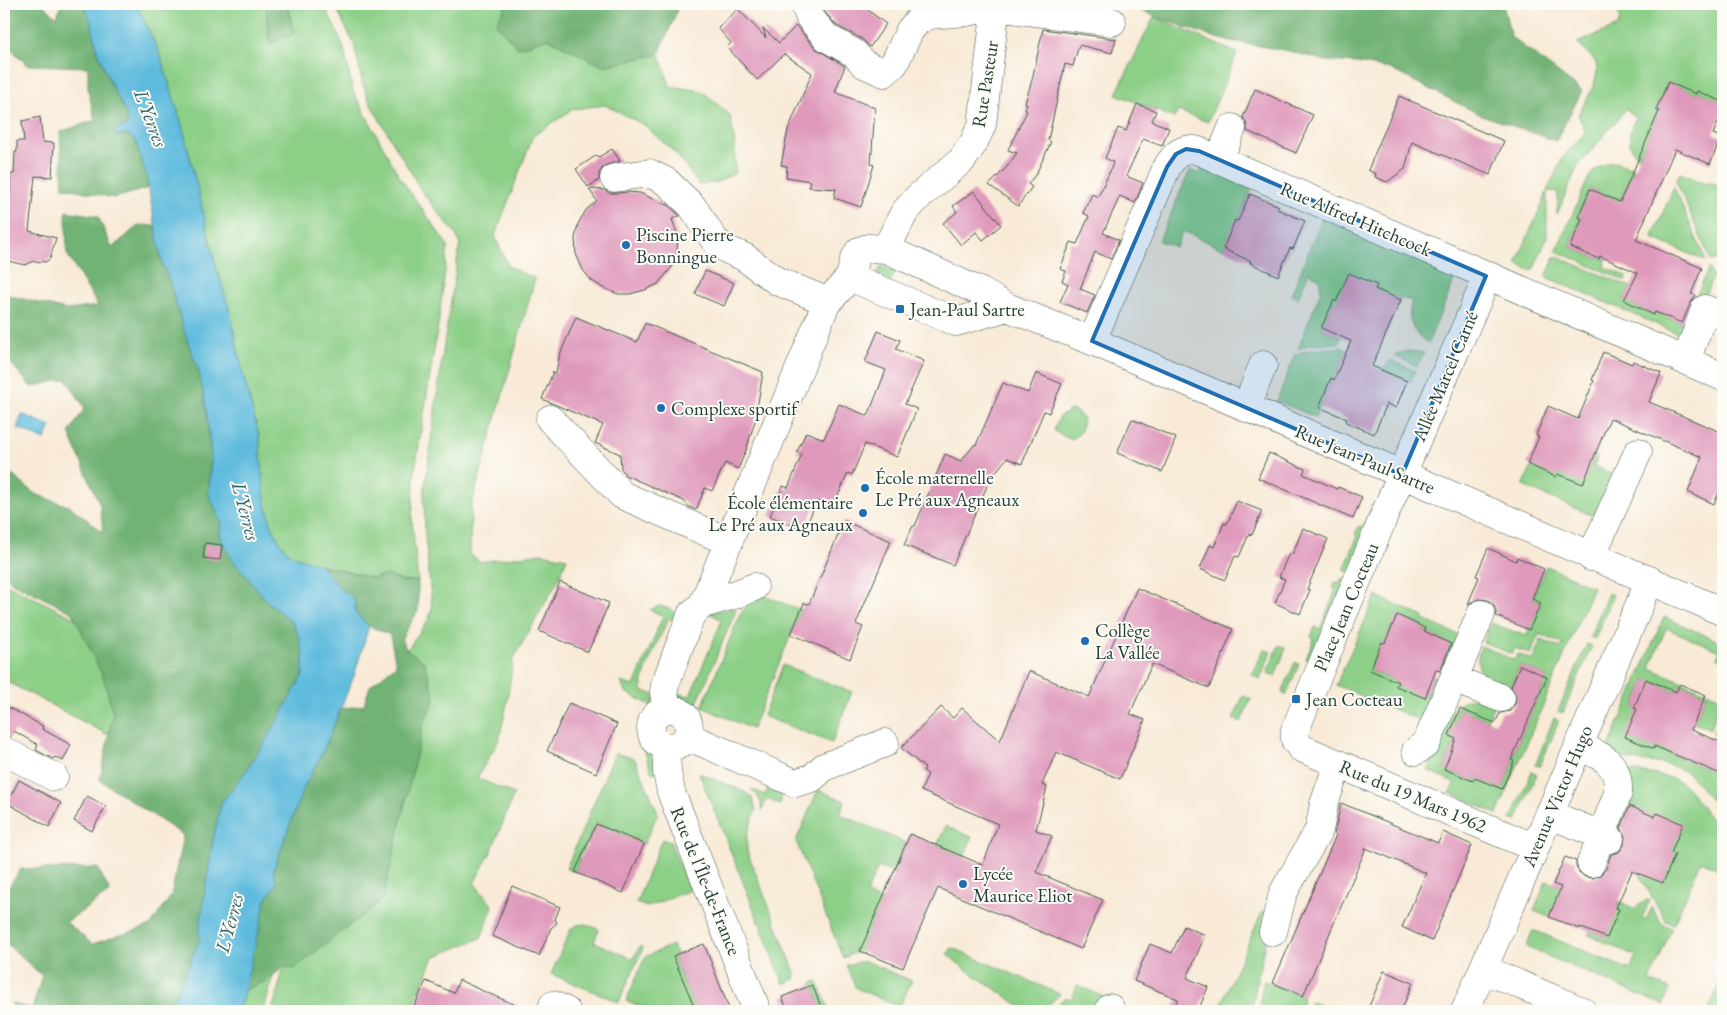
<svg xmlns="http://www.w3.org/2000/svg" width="1727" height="1015" font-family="'EB Garamond',serif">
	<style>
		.green { fill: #8ccf87; stroke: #56865e }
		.forest { fill: #71b274; stroke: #487854 }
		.water { fill: #5fbbdd; stroke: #3f7c88 }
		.building { fill: #df99bb }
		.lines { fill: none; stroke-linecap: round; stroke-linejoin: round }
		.minor-casing { stroke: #40574c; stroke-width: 29 }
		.minor { stroke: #fff; stroke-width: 28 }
		.marked { fill: #1f6fb2; fill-opacity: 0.2; stroke: #1f6fb2; stroke-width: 4; stroke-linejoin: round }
		.poi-dot { fill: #1f6fb2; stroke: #fdfcf7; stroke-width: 2 }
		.labels { text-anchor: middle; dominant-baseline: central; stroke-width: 4; stroke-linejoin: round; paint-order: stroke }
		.street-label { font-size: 19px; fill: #1f3d34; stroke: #fdfcf7 }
		.poi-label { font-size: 19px; fill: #1f3d34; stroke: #fdfcf7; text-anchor: start }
		.water-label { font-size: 20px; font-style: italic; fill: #326367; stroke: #fdfcf7 }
	</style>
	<rect width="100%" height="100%" fill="#fdfcf7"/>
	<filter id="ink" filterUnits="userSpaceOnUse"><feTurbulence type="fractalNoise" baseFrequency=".02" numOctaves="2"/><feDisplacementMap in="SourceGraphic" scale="10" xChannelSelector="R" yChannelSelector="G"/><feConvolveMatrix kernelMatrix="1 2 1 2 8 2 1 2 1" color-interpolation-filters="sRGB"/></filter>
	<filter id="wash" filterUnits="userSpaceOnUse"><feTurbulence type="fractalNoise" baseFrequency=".0096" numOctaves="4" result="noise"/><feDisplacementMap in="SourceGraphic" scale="20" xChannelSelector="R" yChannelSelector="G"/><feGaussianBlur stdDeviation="1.12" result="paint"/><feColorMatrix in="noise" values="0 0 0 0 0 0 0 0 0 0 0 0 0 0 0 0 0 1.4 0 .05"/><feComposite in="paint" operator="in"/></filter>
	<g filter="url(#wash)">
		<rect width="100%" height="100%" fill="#f8ead6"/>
		<path class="green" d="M136,4H266L270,43L294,33L287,4H324L343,45L353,91L399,176L448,246L439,319L415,470L412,521L418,581H401L388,575L373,578L321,565L291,555L280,543L271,524L265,500L259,435L244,379L230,312L216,266L182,125L159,52Z
			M334,4H507L496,24L518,48L548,38L603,66L659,54L670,86L702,91L730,115L735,144V173L718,182L699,185L678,156L644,125L605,105L573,109L533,136L495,236L508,266L535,279L471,507L470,554L480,562L541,553L567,558L557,582L513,660L507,703L499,740L477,778L514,794L492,850L474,883L493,906L481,938L434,957L411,1011H272L284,967L423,725L435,698L424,662L407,650L429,619L432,608L425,535L424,494L444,344L460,243L455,233L423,193L371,105L363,85L354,44Z
			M1614,4H1723V102L1697,91L1696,94L1668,82L1656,109L1659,111L1639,157C1627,148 1627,130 1636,118L1626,109L1577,168L1557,214L1558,192L1547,191L1563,157L1586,132L1578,115C1585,102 1604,74 1594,60C1590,54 1582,49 1577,43L1618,26L1620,18Z
			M1154,17L1237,53L1208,122L1178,111L1174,118L1116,94Z
			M1614,162L1634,168L1620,201L1590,189L1578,217L1582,219L1570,247L1598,259L1600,257L1606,259L1604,267L1627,276L1626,281L1556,251L1589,177C1596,168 1603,164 1614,162Z
			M1202,168L1252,188L1238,221L1223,249L1183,231L1176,247L1159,241L1190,170L1199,174Z
			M1680,173L1708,185L1709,181L1723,188V252L1721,258L1711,261L1676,181Z
			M1674,187L1706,261L1652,238Z
			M1547,192V238L1533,271L1516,264Z
			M1322,218L1456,276L1428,343C1412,333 1406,319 1412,301L1402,298L1401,300L1375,289L1336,302L1333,301L1321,328L1337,335H1341L1339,343L1308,345L1298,349L1321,290L1319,278L1309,272L1298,298L1291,295Z
			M1555,256L1631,287L1624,300L1653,315L1655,312L1683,324L1709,268L1713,277L1686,337L1546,277Z
			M881,266L895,272L889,285L875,279Z
			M1342,347L1347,350L1334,380L1331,379L1315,417L1277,401L1295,354L1312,350Z
			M1408,351L1424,353L1417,366L1394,356Z
			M1391,360L1415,371L1411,382L1382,370Z
			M1071,410L1077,412L1083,418L1081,431L1072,440L1055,432L1054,429L1060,416Z
			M1595,456L1597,457L1594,466L1616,476L1598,518L1523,486L1532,466L1556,476L1557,474Z
			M1372,505L1381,508L1353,574L1344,570L1358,535L1355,534L1359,526L1363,527Z
			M1546,566L1593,587L1497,814L1450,793L1454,782L1428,771C1435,754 1449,704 1468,699C1475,697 1487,701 1495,702L1487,720L1460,709L1449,735L1456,739L1444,769L1472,781L1475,778L1502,789L1514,762L1511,760L1547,677L1520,665L1503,705C1489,687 1471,670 1481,646L1514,660L1518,654L1532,660L1541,640L1562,648L1563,644L1539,634L1530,654L1515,648L1512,654L1483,642L1491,623L1526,636L1541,603L1532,599L1537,588V583L1539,584Z
			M1342,578L1350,582L1316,663L1306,659L1314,639L1311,637L1315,627L1320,629L1336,590L1333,588L1335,582L1339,583Z
			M4,583L279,719L226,797L4,680Z
			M1608,593L1613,595L1595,639L1590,637Z
			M760,594L801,610L752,729L702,707L741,612Z
			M1376,596L1424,617V620L1463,637L1446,676L1439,673L1451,644L1424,631L1425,627L1397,615L1385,643L1382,642L1370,670L1398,682L1397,685L1425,697L1434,676L1444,680L1426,723L1336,685Z
			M659,606C670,608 679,612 682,623L669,618C662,633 640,676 642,691L655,695L652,706L625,692L621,682L634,686L663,616L650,610Z
			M734,608L736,610L694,710L696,722L688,708L678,700L675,693L690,696L722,620L709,613Z
			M1664,617L1723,643V660L1717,657L1720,651L1666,628L1650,668L1723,699L1710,729L1694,723L1706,695L1680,684L1676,692L1646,679L1634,707L1637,709L1654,748V746L1723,775V814L1689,774C1669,760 1644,764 1622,758C1617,756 1612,753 1607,751Z
			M1587,644L1592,646L1563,713L1558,711Z
			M1279,645L1286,648L1275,676L1267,673Z
			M1264,649L1271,652L1260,679L1252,675Z
			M1295,662L1299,664L1286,695L1282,693Z
			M783,665L852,692L832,743L763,716Z
			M1243,696L1251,699L1241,722L1233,719Z
			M1723,710V737L1713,733Z
			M1554,718L1559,721L1540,766L1535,765Z
			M642,737H645L650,744L655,749L656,772L652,773L646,756Z
			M615,753L635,759L658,813L644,844L618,833L619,831L596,824L579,858L580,859L575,872L566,869Z
			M1622,770C1638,773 1667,774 1680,782C1696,793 1706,819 1723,831V871L1701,861L1674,924L1666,921L1640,876L1674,854L1671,853L1657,813L1655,817L1628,805L1616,834Z
			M1532,771L1537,774L1516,821L1511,819Z
			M699,773L745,792L753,799L756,809L747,835V851L796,975L795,979L784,984Z
			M771,781C779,789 784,793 780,805L767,799L761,811C763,801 757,795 751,789L765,795Z
			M818,790L845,801L840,814L906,843L893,873L878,867L866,894L882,901L860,951L843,958L796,841Z
			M946,826L972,837L964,857L937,845Z
			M662,839L670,842L690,890L647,907L636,903Z
			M1546,881L1562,887L1549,917L1534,911Z
			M1648,899L1649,901L1642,919L1646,920L1652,907L1662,924L1672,928L1650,981L1670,989L1663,1005L1526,947L1533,930L1630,970L1636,956L1588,935L1590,931L1616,908L1619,902L1636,909L1638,906Z
			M1266,911C1267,926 1268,938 1263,952L1251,1011H1218L1262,912Z
			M585,924L599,929L594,942L633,959L640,946L643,948L619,1002L551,974L571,929L577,925Z
			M672,945L677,954L673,956L696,1011H652L626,1001L645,957Z
			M952,948L1060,994L1043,1010L1026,1011C1001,990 971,976 947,954Z
			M865,961L912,981L899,1007L856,988L846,965Z
			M273,975L264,1011H245L238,1008L244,990L266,981Z
			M1723,975V1011H1708Z
			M817,981L830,1011H823L812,983Z
			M1264,981L1303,996L1301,1011H1262C1258,1002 1262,990 1264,981Z
			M1077,985L1106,998L1099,1002L1094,1011H1053L1054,1008L1065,997L1072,999Z
			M1311,1001L1336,1011H1307Z"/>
		<path class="forest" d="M4,4H42L57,17L61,4H84L92,24L97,50L112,86L127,113L128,124L114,132L115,135C122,135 129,134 134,139C140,146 147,178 149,188L114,198L63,187L60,132L95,120L88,89V67L27,65L4,42Z
			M266,4H287L294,33L269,44Z
			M507,4H675L677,11L659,54L603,66L548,38L518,48L496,24Z
			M1126,4H1503L1511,37L1582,91L1556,141L1479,114L1390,69L1357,63L1326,61L1289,51L1219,39L1156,17Z
			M66,211L98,216L112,248L139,225L156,226L162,263L169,281L188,343L199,372L206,406L211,456L209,478L216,510L222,525L220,535L235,563L270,603L292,622L298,635L303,654V675L273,729L246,771L221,803L213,840L199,932L201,939L169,1011H16L11,1003L32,1009L42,976L4,941V894L21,869L98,868L110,892L66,922L92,944L150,926L171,896L183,835L100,780L113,714L104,679L73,613L10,581L4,573V468L35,494L71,507L103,532L100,505L69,433L85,408L66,379L31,387L4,355V294L66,310L98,306L67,254Z
			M321,565L373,578L388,575L401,581H418V611L401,639L407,650L424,662L435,698L423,725L383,899L294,969L284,967L266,981L244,990L266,900L276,881L273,871L303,789L323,751L340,709L364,705L370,686L396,665L390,635L369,626L356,614L354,600L348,593L342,591Z"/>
		<path class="water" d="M84,4H136L159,52L182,125L216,266L230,312L244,379L259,435L265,500L271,524L280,543L291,555L321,565L342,591L348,593L354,600L356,614L369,626L354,676L323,751L303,789L273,871L277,881L266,900L242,1000L236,1011H169L200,939L199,932L213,840L221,803L246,771L273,729L303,675V654L298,635L292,622L270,604L235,563L223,544L220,535L222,524L209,495L211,456L206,406L199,372L188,343L169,281L162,263L146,174L135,140L126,134L115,135L114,131L128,125L126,113L112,86L97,50L92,24Z
			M22,414L51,426L45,440L17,428Z"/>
		<g id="blocks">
			<path class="building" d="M821,4H860L886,24L870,47L862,39L837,26L823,10Z
				M738,9L766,38L763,28L779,43L796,26L815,48L845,66L835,92L875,108L871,164L874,165L861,207L834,198L836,189L809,187L810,181L786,177L787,166L781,165L788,130L812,73L784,54L757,80L727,47L731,43L718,28Z
				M1043,29L1116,39L1112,53L1079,45L1073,66L1065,64L1048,140L1051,142L1036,174L1028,184L1032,187L1018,206L989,185L1007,167L1017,153L1008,150L1027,111L1025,110L1027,104L1025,103L1032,80Z
				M1668,82L1696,94L1697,91L1723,102V110L1713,134L1721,137L1710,164L1675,149L1636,240L1702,268L1691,294L1696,295L1690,304L1682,323L1655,312L1654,315L1624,300L1638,273L1600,256L1599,259L1570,247L1582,219L1578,217L1590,189L1620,202L1659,111L1656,110Z
				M1255,89L1313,115L1296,153L1247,131V125L1243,117Z
				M1399,96L1504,141L1490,175L1412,142L1405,169L1387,182L1375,177L1376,174L1368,170Z
				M1137,104L1156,111L1152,121L1169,128L1162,146L1143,139L1126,176L1143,183L1135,203L1120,196L1103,233L1119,240L1111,259L1095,252L1080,289L1095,295L1087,313L1060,302L1068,284L1062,281L1066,271L1060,269L1071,242L1077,244L1089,216L1083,213L1092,194L1098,197L1111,169L1113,162L1105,158L1118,128L1126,131Z
				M40,117L43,142L54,143L52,177L35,176L29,231L56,238L50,259L45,262L34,261L25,265L4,260V245L8,227L11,174H14L15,152H17V141H24L22,121Z
				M612,149L620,161L604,166L599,173V180L588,187L576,169L597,155L599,157Z
				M589,189L605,190L609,193H616L627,192L640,193L666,205L667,204L680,216L672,219L678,237L677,251L672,267L658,284L645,290L630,294H618L603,288L591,280L583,270L576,254L575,239L578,224L586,210L597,201Z
				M974,191L1001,225L983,240L976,232L961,245L943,223L957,212L953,206Z
				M1250,194L1279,206L1277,209L1305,221L1293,249L1290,248L1278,276L1250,263L1251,261L1223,249L1235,220L1238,221Z
				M705,271L734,283L724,306L695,294Z
				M1349,273L1377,285L1375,289L1401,300L1372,366L1407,381L1396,408L1387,404L1374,434L1346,422L1347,419L1319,407L1331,378L1334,380L1351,341L1321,328L1334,300L1336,302Z
				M576,317L637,342L645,323L763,372L755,421L746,450L738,469L725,463L712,491L705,488L696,510L689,507L684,501L625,475L621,468L620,454L595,443L603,425L542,399L553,372L556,373L559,357Z
				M878,331L900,340L896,349L924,361L905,404L917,409L897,457L865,444L852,475L848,473L833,507L817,501L804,530L770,516L783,486L788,488L802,454L797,452L806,432L824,439L839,404L868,416L886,370L865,362Z
				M1603,352L1632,364L1633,361L1661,373L1649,402L1723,433V498L1718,495L1714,504L1688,492L1702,457L1610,418L1583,484L1557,474L1556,477L1527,464L1539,437L1536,435L1548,406L1578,419L1594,381L1592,380Z
				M1036,373L1062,384L1049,413L1044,411L1022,464L1007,458L990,479L953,565L904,545L913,526H915L945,454L961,461L975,444L976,445L1003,383L1028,393Z
				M1132,419L1176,438L1162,472L1117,453Z
				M1269,453L1305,469L1303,474L1337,489L1338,487L1362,497L1353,519L1258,478Z
				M1237,501L1262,511L1252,535L1249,534L1239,557L1235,556L1225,580L1200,569L1210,545L1214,547L1224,523L1227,524Z
				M844,521L891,541L856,624L863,627L850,659L791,634L804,603L809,604Z
				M1303,528L1328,539L1307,589L1310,590L1300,614L1275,603L1285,579L1279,577L1289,553L1292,555Z
				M205,543L222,545L220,560L203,558Z
				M1488,548L1516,561L1517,557L1544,569L1532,599L1541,603L1529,630L1496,616V612L1494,605L1488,600L1479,599L1468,604L1479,577L1476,576Z
				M560,582L609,603L588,652L539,631Z
				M1137,588L1233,629L1209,688L1152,664L1130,714L1145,720L1120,779L1056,752L1042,785L1047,787L1036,830L1052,836L1036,872L1103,900L1081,949L938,888L903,968L860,951L910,834L983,865L998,824L921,791L928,774L923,771L925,768L901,748L941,707L953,718L962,708L1000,741L1029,671L1089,697Z
				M1397,615L1425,628L1424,631L1451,644L1440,671L1436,670L1425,698L1396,686L1398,682L1370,670L1382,642L1385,643Z
				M1520,665L1547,677L1511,760L1514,761L1502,789L1475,778L1473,781L1444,769L1456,739L1449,735L1460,709L1495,723L1500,713L1510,711L1515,704L1516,695L1511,687Z
				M1646,679L1676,692L1680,684L1706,695L1691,730L1723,743V775L1654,746V749L1625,737L1637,709L1634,708Z
				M569,703L617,724L596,773L547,751Z
				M4,705L43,726L42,729L71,745L63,761L55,757L53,759L36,750L38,745L14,731L10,737L4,735Z
				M19,780L61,803L49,827L7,803Z
				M87,796L106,806L92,831L74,821Z
				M1341,803L1438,843L1443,832L1472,845L1432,941L1402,927L1426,873L1366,848L1303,996L1273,983L1336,835L1334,834Z
				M1630,806L1655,817L1657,813L1683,824L1671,853L1675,854L1663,883L1632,871L1616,908L1619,909L1607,938L1579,927V929L1549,917L1561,887L1553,884L1565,857L1576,861V866L1579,872L1585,877L1593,878L1600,875L1606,869L1611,854L1619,852L1624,845L1625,836L1621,828Z
				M596,824L644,844L623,893L575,872Z
				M512,886L560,907L555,919L557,923L551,928L539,956L492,936Z
				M1184,926L1205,935L1187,978L1208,987L1198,1011H1172L1178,999L1134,981L1150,944L1172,953Z
				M704,944L725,998L730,1011H696L673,956Z
				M1384,971L1413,983L1401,1011H1367Z
				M459,980L483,991L530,1011H412L426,981L454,993Z
				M812,985L823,1011H788L782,997Z"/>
		</g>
	</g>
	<g filter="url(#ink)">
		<use href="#blocks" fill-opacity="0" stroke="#40574c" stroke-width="1"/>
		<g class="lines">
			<g class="minor-casing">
				<path id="minor" d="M804,4L810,18L827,38L854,53L864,64L884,73L894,64L910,30L918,21L929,15L967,12L996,7L1112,22
					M1219,160L1232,128
					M614,178L649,173L667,182L692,206L715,241L728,250L744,257L777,281L819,298L826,304
					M886,249L904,213L917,198L962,160L973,144L982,125L996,4
					M1486,276L1480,294L1389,504L1295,730V740L1301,748L1535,848
					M1007,307L956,322L850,277L854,260L859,251L868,248L886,249L981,292L1007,307L1092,341L1723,612
					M1092,341L1167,167C1175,154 1183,146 1199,151L1723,377
					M1686,361L1705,309L1723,316
					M1246,408L1263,365
					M550,419L622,495L729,542
					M1591,557L1638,452
					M703,604L734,595L754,587
					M1454,679L1501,698
					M651 728a19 19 0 1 1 38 0a19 19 0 1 1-38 0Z
					M667,709L664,692L665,685L691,615L703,604L826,304L850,277
					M687,736L795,783L812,778L824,767L885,743
					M1578,746C1603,756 1620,763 1618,793L1591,863
					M666,747L667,772L671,792L757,1011
					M4,751L54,777
					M1416,751L1426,744L1481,614
					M1549,814L1610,839
					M1273,932L1283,893L1319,830L1324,804L1338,764
					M1483,969L1582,1011
					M553,1005L566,1011
					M1109,1011L1110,1008
					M1465,1011L1650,580"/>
			</g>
			<use href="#minor" class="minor"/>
		</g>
	</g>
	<path class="marked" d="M1186,149L1199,151L1486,276L1402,475L1092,341L1167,167L1176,154Z"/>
	<g class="poi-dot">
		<circle cx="626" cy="245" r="5"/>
		<rect x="895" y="304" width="10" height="10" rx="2.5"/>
		<circle cx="661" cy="408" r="5"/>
		<circle cx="865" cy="488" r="5"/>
		<circle cx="863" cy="513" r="5"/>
		<circle cx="1085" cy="641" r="5"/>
		<rect x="1291" y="694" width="10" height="10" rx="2.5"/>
		<circle cx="963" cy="884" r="5"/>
	</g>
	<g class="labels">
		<g class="street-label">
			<text transform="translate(985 84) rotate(-81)">Rue Pasteur</text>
			<text transform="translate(1356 219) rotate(23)">Rue Alfred Hitchcock</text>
			<text transform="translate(1445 376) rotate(-67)">Allée Marcel Carné</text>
			<text transform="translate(1365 459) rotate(23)">Rue Jean-Paul Sartre</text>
			<text transform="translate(1346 607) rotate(-67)">Place Jean Cocteau</text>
			<text transform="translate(1413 796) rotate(23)">Rue du 19 Mars 1962</text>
			<text transform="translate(1557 796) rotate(-67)">Avenue Victor Hugo</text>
			<text transform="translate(706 881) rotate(68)">Rue de l'Île-de-France</text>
		</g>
		<g class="poi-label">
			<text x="636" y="234">Piscine Pierre<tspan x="636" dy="22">Bonningue</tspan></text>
			<text x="910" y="309">Jean-Paul Sartre</text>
			<text x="671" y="408">Complexe sportif</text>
			<text x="875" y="477">École maternelle<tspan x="875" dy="22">Le Pré aux Agneaux</tspan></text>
			<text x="853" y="502" text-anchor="end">École élémentaire<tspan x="853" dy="22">Le Pré aux Agneaux</tspan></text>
			<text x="1095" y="630">Collège<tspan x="1095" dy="22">La Vallée</tspan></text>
			<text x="1306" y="699">Jean Cocteau</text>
			<text x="973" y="873">Lycée<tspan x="973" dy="22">Maurice Eliot</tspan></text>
		</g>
		<g class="water-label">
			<text transform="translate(151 118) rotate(69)">L'Yerres</text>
			<text transform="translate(246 511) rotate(75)">L'Yerres</text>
			<text transform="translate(229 923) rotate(-75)">L'Yerres</text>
		</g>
	</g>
	<rect width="1727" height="1015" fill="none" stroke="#fdfcf7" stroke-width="20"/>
</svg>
